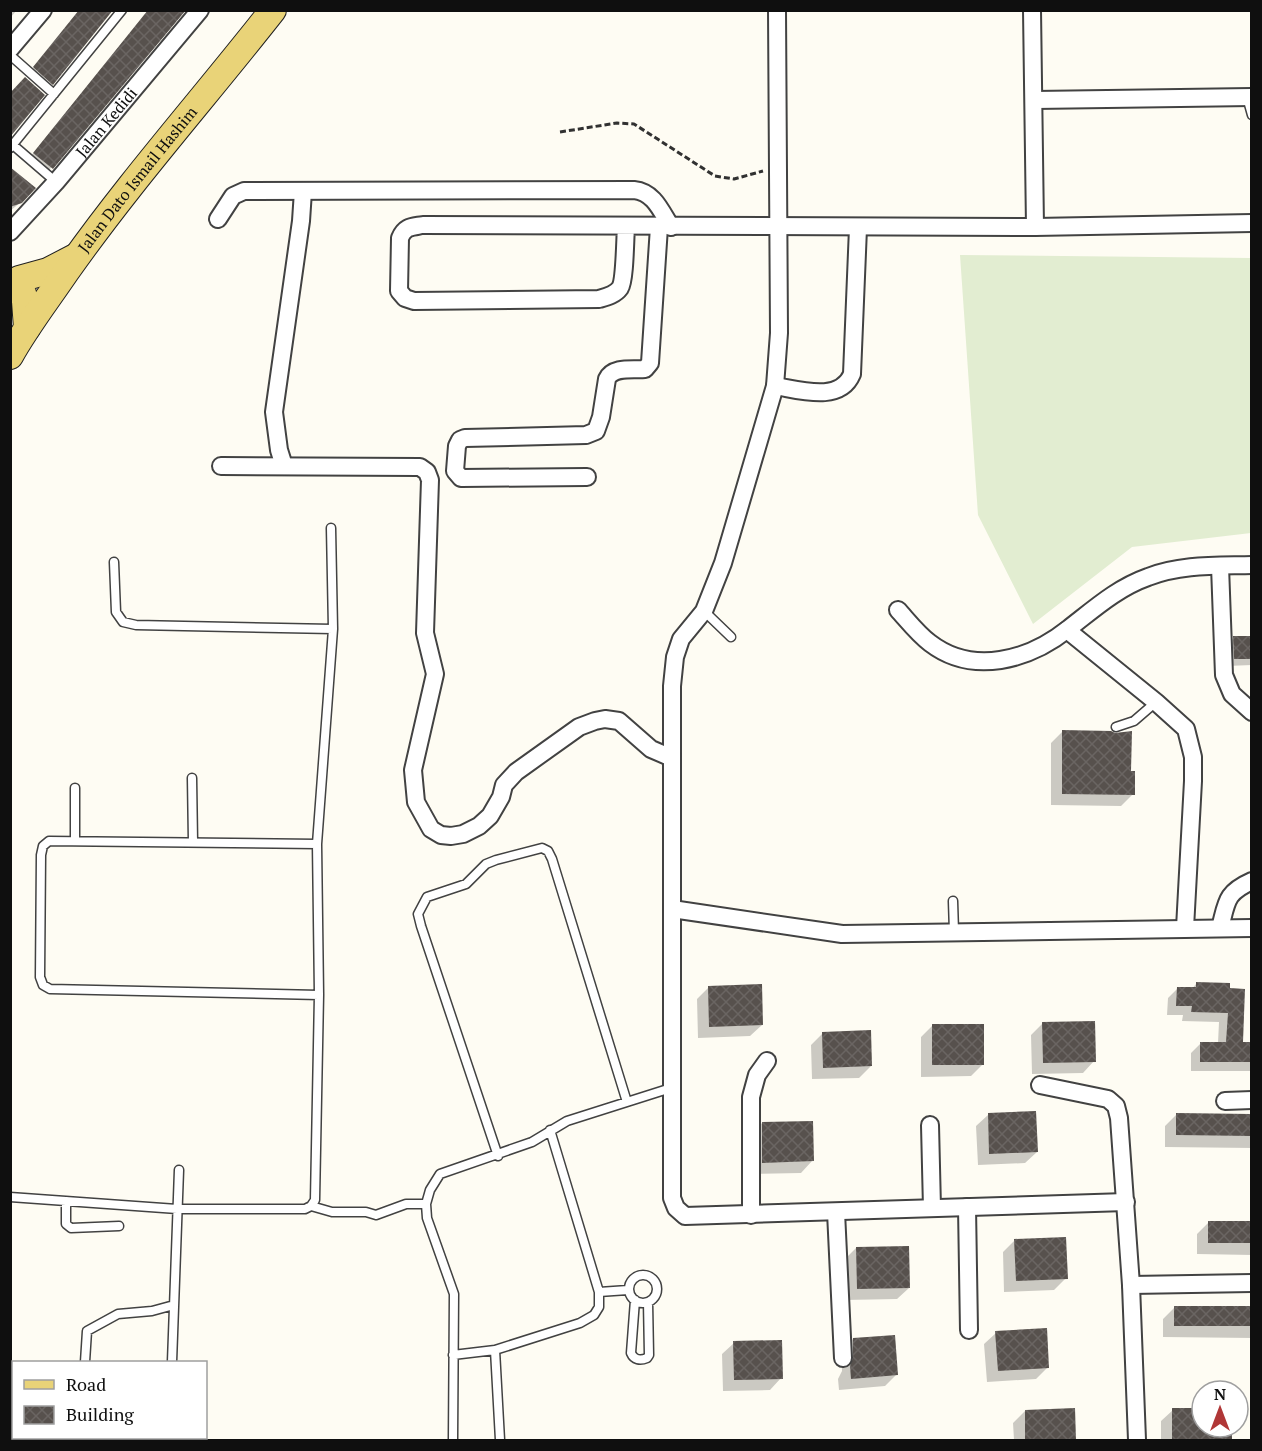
<svg xmlns="http://www.w3.org/2000/svg" width="1262" height="1451" font-family="'PT Serif',serif">
	<style>
		.pitch { fill: #e2edd1 }
		.shadow { fill: #0003 }
		.building { fill: url(#building-cross-hatch) }
		.lines { fill: none; stroke-linecap: round; stroke-linejoin: round }
		.lane-casing { stroke: #424242; stroke-width: 11 }
		.street-casing { stroke: #424242; stroke-width: 20 }
		.primary-casing { stroke: #202020; stroke-width: 28 }
		.path { stroke: #313131; stroke-width: 3; stroke-dasharray: 6 3; stroke-linecap: butt }
		.lane { stroke: #fff; stroke-width: 8 }
		.street { stroke: #fff; stroke-width: 16 }
		.primary { stroke: #e9d378; stroke-width: 26 }
		.labels { text-anchor: middle; dominant-baseline: central; stroke-width: 6; stroke-linejoin: round; paint-order: stroke }
		.street-label { font-size: 16px; fill: #0f0f0f; stroke: #fff }
	</style>
	<defs>
		<pattern id="building-cross-hatch" width="8" height="8" patternUnits="userSpaceOnUse" patternTransform="scale(1.5)"><rect width="8" height="8" fill="#57514d"/><path d="M0 0l8 8M0 8l8-8" fill="none" stroke="#6a6562"/></pattern>
	</defs>
	<rect width="100%" height="100%" fill="#fefcf3"/>
	<path class="pitch" d="M960,255L1251,258V533L1132,547L1033,624L978,515Z"/>
	<path class="shadow" d="M10,10H17L10,18Z
		M80,10L52,84L49,87L31,71Z
		M149,10H184L44,176L26,162Z
		M10,175L21,202L10,211Z
		M1252,637V665L1227,666L1226,645L1234,638Z
		M1063,731L1130,772L1133,794L1121,806L1051,805V743Z
		M1196,984L1228,985L1242,1043H1252V1071H1191V1053L1201,1043H1218L1219,1022L1182,1021L1183,1015H1167L1168,998L1178,988L1192,989Z
		M709,987L762,1025L750,1036L698,1038L697,999Z
		M1043,1023L1094,1061L1083,1073L1032,1074L1031,1035Z
		M933,1025L983,1064L971,1076L921,1077V1037Z
		M823,1033L871,1066L859,1078L812,1079L811,1045Z
		M1177,1114L1252,1115V1148L1165,1147V1126Z
		M988,1115L1037,1152L1025,1163L978,1165L976,1126Z
		M762,1123L812,1161L801,1173L750,1174V1135Z
		M1209,1222L1252,1223V1255L1197,1254V1234Z
		M1015,1240L1066,1278L1054,1290L1004,1292L1003,1252Z
		M856,1248L909,1288L897,1299L845,1300L844,1260Z
		M1175,1307H1252V1338L1163,1337V1319Z
		M996,1333L1048,1367L1036,1379L987,1382L984,1344Z
		M853,1339L897,1374L885,1386L839,1390L838,1379L842,1371L841,1351Z
		M734,1343L781,1378L770,1390L723,1391L722,1354Z
		M1202,1409V1427H1231V1440H1161V1421L1173,1410Z
		M1073,1410L1074,1440H1014L1013,1423L1025,1411Z"/>
	<path class="building" d="M79,10H113L53,85L33,67Z
		M148,10H186L53,169L33,153Z
		M25,77L45,95L10,137V93Z
		M10,167L36,188L22,203L10,207Z
		M1233,636H1251V659H1234Z
		M1062,730L1111,731L1115,733L1132,731L1131,771H1135V795L1062,794Z
		M1196,982L1230,983V988L1245,989L1243,1042H1251V1062H1200V1042H1226L1228,1013L1191,1012L1192,1006H1176L1177,987H1196Z
		M762,984L763,1025L709,1027L708,986Z
		M1095,1021L1096,1062L1043,1063L1042,1022Z
		M932,1024H984V1065H932Z
		M871,1030L872,1066L823,1068L822,1032Z
		M1036,1111L1038,1152L989,1154L988,1113Z
		M1176,1113L1251,1114V1136L1176,1135Z
		M813,1121L814,1161L762,1163V1122Z
		M1208,1221H1251V1243H1208Z
		M1066,1237L1068,1279L1016,1281L1014,1239Z
		M909,1246L910,1288L857,1289L856,1247Z
		M1174,1306H1251V1326H1174Z
		M1047,1328L1049,1368L998,1371L995,1331Z
		M895,1335L898,1375L851,1379L850,1366L853,1358V1338Z
		M782,1340L783,1379L734,1380L733,1341Z
		M1075,1408L1076,1440H1025V1410Z
		M1172,1408H1202V1427H1232V1440H1172Z"/>
	<g class="lines">
		<g class="lane-casing">
			<path id="lane" d="M10,55L54,94
				M1247,97L1252,115
				M13,145L56,182
				M10,148L122,10
				M114,562L116,612L123,622L136,625L333,629
				M704,611L731,637
				M1116,727L1134,721L1156,702
				M192,778L193,842
				M75,788V840
				M317,844L49,841L43,846L41,855L40,977L43,985L50,989L319,995
				M953,901L954,932
				M498,1156L421,926L418,914L427,897L466,884L486,864L496,860L542,848L548,851L552,859L627,1102
				M10,1197L177,1209H305L311,1206L332,1212H366L376,1215L406,1204H426
				M66,1201V1224L71,1228L119,1226
				M311,1206L315,1200L319,995L317,844L333,629L331,528
				M629 1289a14 14 0 1 1 28 0a14 14 0 1 1-28 0Z
				M599,1292L628,1290
				M635,1300L631,1353C634,1360 640,1361 647,1358L649,1355L648,1302
				M495,1350L500,1440
				M453,1355L495,1350L580,1323L594,1315L599,1307V1292L550,1130
				M85,1362L87,1331L118,1314L152,1311L174,1305
				M172,1362L179,1170
				M169,1440V1438
				M453,1440L454,1294L427,1218L426,1204L430,1190L440,1174L532,1142L567,1121L671,1088"/>
		</g>
		<g class="street-casing">
			<g id="street">
				<path d="M777,10L779,333L775,386L723,563L704,611L681,639L675,657L672,686V1198L676,1208L685,1216L1126,1202"/>
				<path d="M1032,10L1035,227"/>
				<path d="M10,49L43,10"/>
				<path d="M1035,100L1252,97"/>
				<path d="M218,219L233,196L244,191L634,190C654,192 661,211 671,227"/>
				<path d="M626,227C625,239 625,280 620,288C615,295 606,297 599,299L414,301L405,298L399,291L400,238C405,226 412,227 423,225L1035,227L1252,223"/>
				<path id="s1" d="M10,232L56,182L200,10"/>
				<path d="M775,386C800,390 840,403 852,374L858,228"/>
				<path d="M221,466L420,467L427,472L430,480L425,633L435,674L413,770L416,802L431,829L441,835L451,836L463,834L479,826L490,816L501,797L504,785L516,772L579,727L595,721L605,719L619,721L651,749L672,758"/>
				<path d="M284,466L279,450L274,412L301,221L303,191"/>
				<path d="M587,477L461,478L455,471L457,446L460,440L465,438L586,435L596,431L601,417L607,379C613,366 633,370 645,369L650,363L659,227"/>
				<path d="M1220,566L1224,675L1232,694L1252,712"/>
				<path d="M898,610C908,621 918,634 930,643C973,676 1029,660 1068,629C1094,609 1117,588 1148,577C1181,564 1217,566 1252,565"/>
				<path d="M1067,630L1156,702L1186,729L1193,757V781L1185,928"/>
				<path d="M672,909L842,934L1252,928"/>
				<path d="M1220,928C1227,902 1225,893 1252,881"/>
				<path d="M1040,1085L1108,1099L1116,1106L1119,1118L1131,1285L1137,1440"/>
				<path d="M1225,1101L1252,1100"/>
				<path d="M930,1125L932,1208"/>
				<path d="M967,1207L969,1330"/>
				<path d="M836,1212L843,1358"/>
				<path d="M751,1215V1097L757,1075L767,1061"/>
				<path d="M1131,1285L1252,1283"/>
			</g>
		</g>
		<g class="primary-casing">
			<g id="primary">
				<path d="M27,328L25,301L19,279L48,271L75,257"/>
				<path id="s2" d="M10,356C26,327 47,300 66,272C130,181 204,98 273,10"/>
			</g>
		</g>
		<path class="path" d="M560,132L617,123L634,124L715,176L734,179L763,171"/>
		<use href="#lane" class="lane"/>
		<use href="#street" class="street"/>
		<use href="#primary" class="primary"/>
	</g>
	<g class="labels">
		<g class="street-label">
			<text stroke="none"><textPath href="#s1" startOffset="146">Jalan Kedidi</textPath></text>
			<text stroke="none"><textPath href="#s2" startOffset="218">Jalan Dato Ismail Hashim</textPath></text>
		</g>
	</g>
	<rect width="1262" height="1451" fill="none" stroke="#0f0f0f" stroke-width="24"/>
	<rect x="12" y="1361" width="195" height="78" fill="#ffffff" stroke="#9f9f9f" stroke-width="1.5"/>
	<rect x="24" y="1380" width="30" height="9" fill="#e9d378" stroke="#9f9f9f" stroke-width="1.5"/>
	<text x="66" y="1391" font-size="18" fill="#0f0f0f">Road</text>
	<rect x="24" y="1406" width="30" height="18" fill="url(#building-cross-hatch)" stroke="#9f9f9f" stroke-width="1.5"/>
	<text x="66" y="1421" font-size="18" fill="#0f0f0f">Building</text>
	<g transform="translate(1220 1409)"><circle r="28" fill="#ffffff" stroke="#9f9f9f" stroke-width="1.5"/>
	<path d="M0-4.5L10 22L0 15L-10 22Z" fill="#b03737"/>
	<text y="-9" font-size="16" font-weight="bold" text-anchor="middle" fill="#0f0f0f">N</text>
	</g>
</svg>
